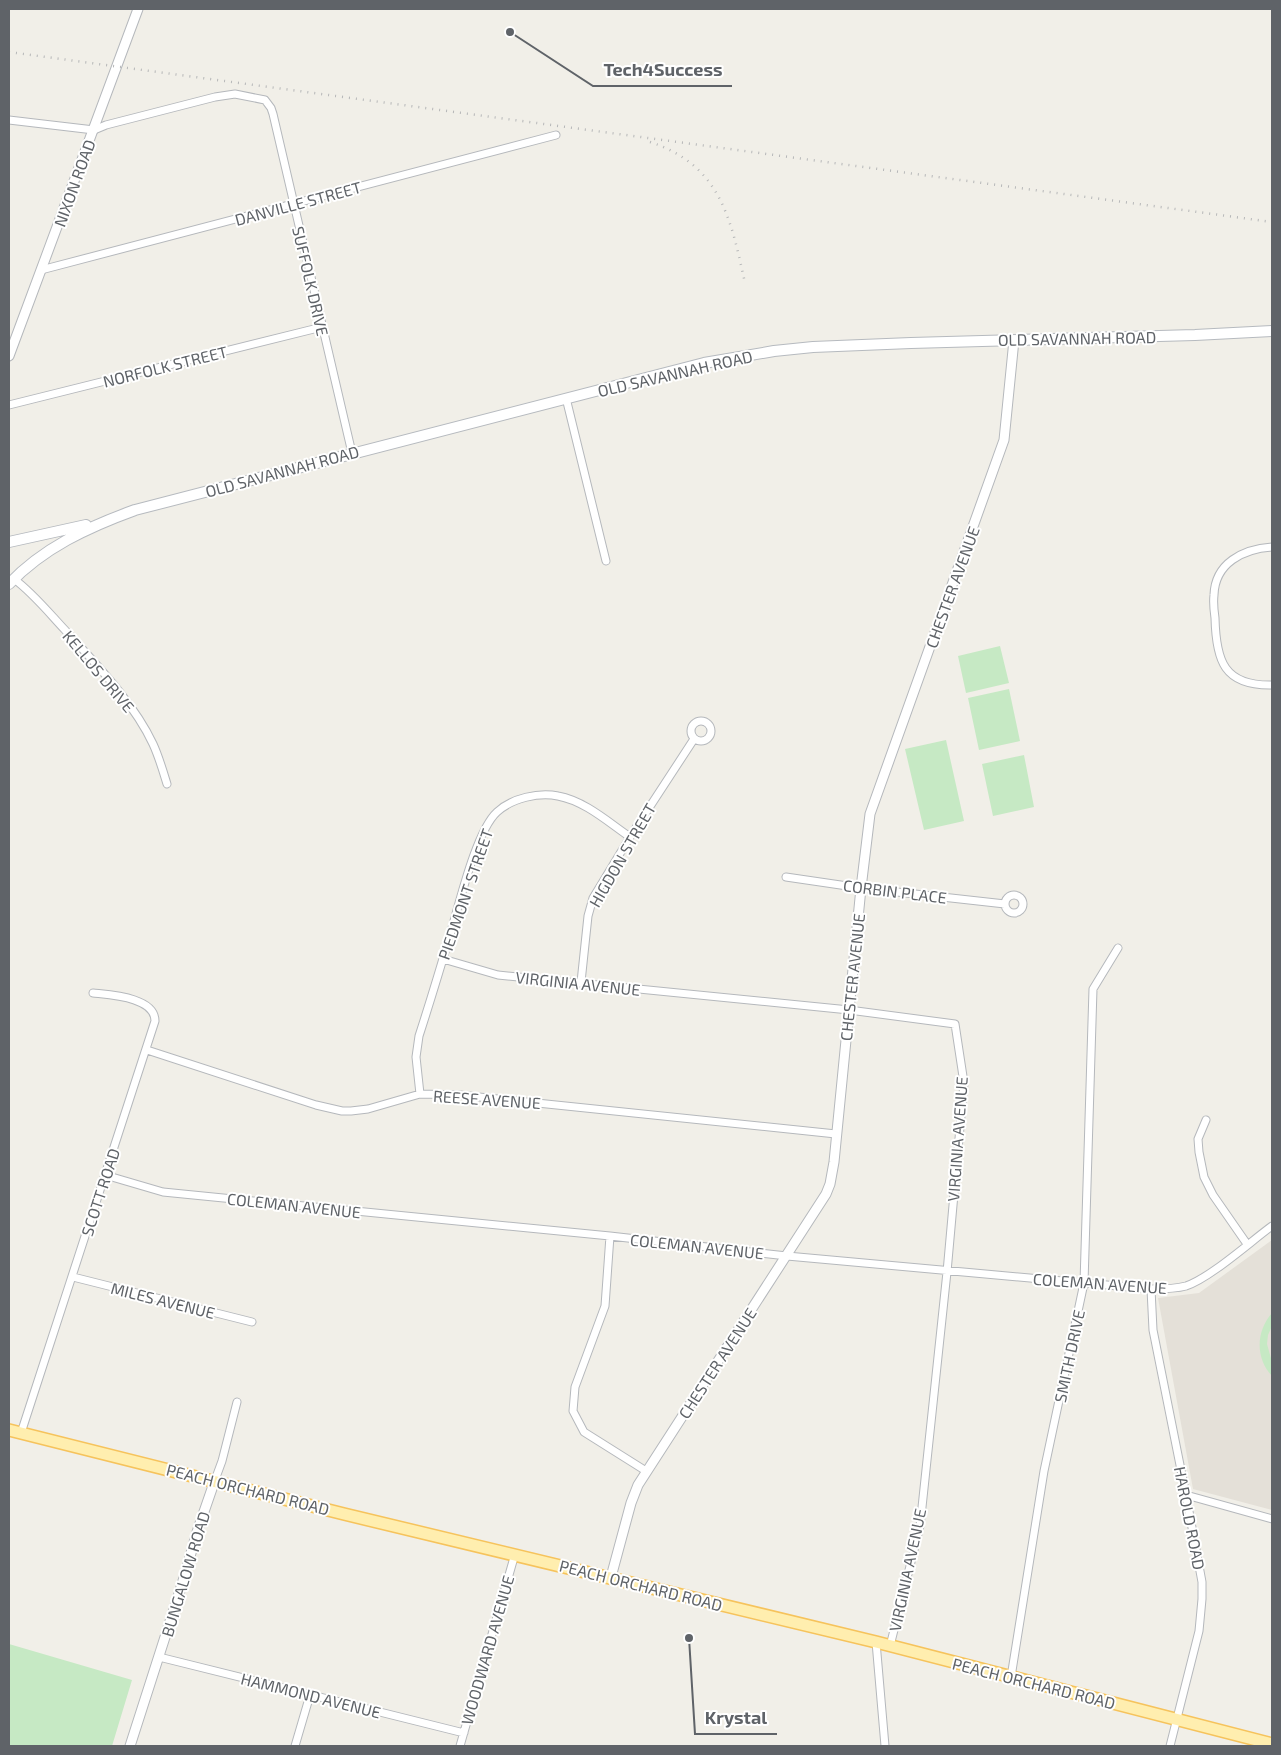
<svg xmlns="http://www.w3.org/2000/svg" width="1281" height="1755" font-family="'Exo 2',sans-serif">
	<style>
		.education { fill: #e4e0d8 }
		.green { fill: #c6e9c4 }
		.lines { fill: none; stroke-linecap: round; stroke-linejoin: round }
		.minor-casing { stroke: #b5b8bc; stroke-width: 9 }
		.tertiary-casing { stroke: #b5b8bc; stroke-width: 11 }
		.secondary-casing { stroke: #b6babf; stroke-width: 12 }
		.primary-casing { stroke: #f6c35c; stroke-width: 14 }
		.minor { stroke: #fff; stroke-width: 7 }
		.tertiary { stroke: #fff; stroke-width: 9 }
		.secondary { stroke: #fff; stroke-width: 10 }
		.primary { stroke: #ffeeaf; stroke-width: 11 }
		.rail { stroke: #b6b7b8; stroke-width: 2.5; stroke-dasharray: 1 6; stroke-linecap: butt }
		.labels { text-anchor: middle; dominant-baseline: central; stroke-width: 4; stroke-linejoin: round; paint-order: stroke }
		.street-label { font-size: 16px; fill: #5f6368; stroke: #fff }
		.leader { fill: none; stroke: #5f6368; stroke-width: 2 }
		.callout-dot { fill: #5f6368; stroke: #fff; stroke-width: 2 }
		.callout-label { font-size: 18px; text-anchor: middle; font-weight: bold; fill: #5f6368; stroke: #fff; stroke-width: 4; stroke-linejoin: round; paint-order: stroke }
	</style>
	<rect width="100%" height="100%" fill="#f1efe8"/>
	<path class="education" d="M1272,1240V1510L1193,1489L1158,1298L1199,1293Z"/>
	<path class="green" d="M1000,646L1009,683L966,693L958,656Z
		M1009,689L1020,741L979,750L968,698Z
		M946,740L964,821L924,830L905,749Z
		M1024,755L1034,807L993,816L982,764Z
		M1272,1313V1326L1268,1335L1267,1344L1272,1362V1376C1255,1358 1256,1331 1272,1313Z
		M9,1644L132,1680L112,1746H9Z"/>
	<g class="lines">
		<g class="minor-casing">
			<path id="minor" d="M9,120L94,130L106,125L215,97L235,94L265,100L271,108L273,114L352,453
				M41,270L556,135
				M566,398L606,561
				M9,405L322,327
				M1272,547C1243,549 1215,563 1214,595C1213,603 1214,611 1215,618C1216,661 1224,686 1272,685
				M14,579C33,593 49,613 65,630C95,663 134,703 153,744C159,757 163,771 167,784
				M691 731a10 10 0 1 1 20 0a10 10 0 1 1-20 0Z
				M786,877L861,888L1005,904
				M1005 904a9 9 0 1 1 18 0a9 9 0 1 1-18 0Z
				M443,959L498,975L849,1010L955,1024L964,1083L947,1272L920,1526L890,1646
				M581,982L588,916L593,898L630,837L694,739
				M147,1050L316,1105L342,1111H351L368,1109L420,1094L460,1095L836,1134
				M420,1094L416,1057L419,1036C430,1002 440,969 450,935C459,905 476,831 497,812C512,798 539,792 558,796C585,801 608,822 630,837
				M1206,1120L1198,1139L1199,1152L1204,1177L1213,1195L1247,1244
				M105,1175L163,1192L610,1236L787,1256L1151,1289C1162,1289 1175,1289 1186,1286C1210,1278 1250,1242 1272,1226
				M610,1236L605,1306L575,1387L573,1411L584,1432L646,1471
				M73,1277L252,1322
				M1151,1289L1153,1330L1186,1495L1202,1582V1599L1199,1631L1170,1746
				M21,1433L155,1021C155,997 110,995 93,993
				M215,1480L222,1461L237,1402
				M1186,1495L1272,1519
				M876,1642L885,1746
				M159,1657L464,1733
				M1011,1677L1044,1471L1084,1283L1093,989L1118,948
				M295,1746L310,1695
				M460,1746L515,1554"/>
		</g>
		<g class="tertiary-casing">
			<path id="tertiary" d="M9,356L138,9
				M611,1577L631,1503L638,1485L826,1194L830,1184L834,1162L861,888L870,814L1004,440L1014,340
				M130,1746L183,1581L197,1532L215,1480"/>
		</g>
		<g class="secondary-casing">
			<path id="secondary" d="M9,542L86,525
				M9,584C43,548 88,527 135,510L704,363L774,351L813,347L911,343L1195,335L1272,331"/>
		</g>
		<g class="primary-casing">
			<path id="primary" d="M9,1430L344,1514L876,1642L1272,1744"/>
		</g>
		<use href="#minor" class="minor"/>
		<use href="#tertiary" class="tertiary"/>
		<use href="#secondary" class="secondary"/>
		<use href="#primary" class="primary"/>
		<path class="rail" d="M9,52L1272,222
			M650,142C721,165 731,220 745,283"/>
	</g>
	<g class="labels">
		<g class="street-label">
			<text transform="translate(74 183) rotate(-70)">NIXON ROAD</text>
			<text transform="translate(298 203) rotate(-15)">DANVILLE STREET</text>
			<text transform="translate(311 281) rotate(77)">SUFFOLK DRIVE</text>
			<text transform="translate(1077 338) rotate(-1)">OLD SAVANNAH ROAD</text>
			<text transform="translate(165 366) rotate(-14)">NORFOLK STREET</text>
			<text transform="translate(675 373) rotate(-13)">OLD SAVANNAH ROAD</text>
			<text transform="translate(282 471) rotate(-15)">OLD SAVANNAH ROAD</text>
			<text transform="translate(952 587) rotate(-70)">CHESTER AVENUE</text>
			<text transform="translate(99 671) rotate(50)">KELLOS DRIVE</text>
			<text transform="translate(622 855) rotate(-60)">HIGDON STREET</text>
			<text transform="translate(895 891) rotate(7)">CORBIN PLACE</text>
			<text transform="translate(465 894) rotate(-71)">PIEDMONT STREET</text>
			<text transform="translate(852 977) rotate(-84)">CHESTER AVENUE</text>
			<text transform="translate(578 983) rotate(6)">VIRGINIA AVENUE</text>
			<text transform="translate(487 1099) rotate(4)">REESE AVENUE</text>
			<text transform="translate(957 1139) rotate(-86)">VIRGINIA AVENUE</text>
			<text transform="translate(100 1192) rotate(-72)">SCOTT ROAD</text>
			<text transform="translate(294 1205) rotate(6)">COLEMAN AVENUE</text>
			<text transform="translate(697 1246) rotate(6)">COLEMAN AVENUE</text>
			<text transform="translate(1100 1283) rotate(4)">COLEMAN AVENUE</text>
			<text transform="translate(163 1300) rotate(14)">MILES AVENUE</text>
			<text transform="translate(1069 1356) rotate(-78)">SMITH DRIVE</text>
			<text transform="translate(717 1363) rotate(-57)">CHESTER AVENUE</text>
			<text transform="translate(248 1489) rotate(14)">PEACH ORCHARD ROAD</text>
			<text transform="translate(1190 1518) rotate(79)">HAROLD ROAD</text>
			<text transform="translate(907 1570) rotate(-78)">VIRGINIA AVENUE</text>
			<text transform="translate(185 1574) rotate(-73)">BUNGALOW ROAD</text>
			<text transform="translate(641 1585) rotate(14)">PEACH ORCHARD ROAD</text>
			<text transform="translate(487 1650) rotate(-74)">WOODWARD AVENUE</text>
			<text transform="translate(1034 1683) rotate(14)">PEACH ORCHARD ROAD</text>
			<text transform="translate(311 1695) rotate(14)">HAMMOND AVENUE</text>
		</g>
	</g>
	<path class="leader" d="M510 32L593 86H732M689 1638L695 1734H777"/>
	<g class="callout-dot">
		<circle cx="510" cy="32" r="5"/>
		<circle cx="689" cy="1638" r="5"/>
	</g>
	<g class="callout-label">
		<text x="663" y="76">Tech4Success</text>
		<text x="736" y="1724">Krystal</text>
	</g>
	<rect width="1281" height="1755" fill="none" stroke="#5f6368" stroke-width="20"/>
</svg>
